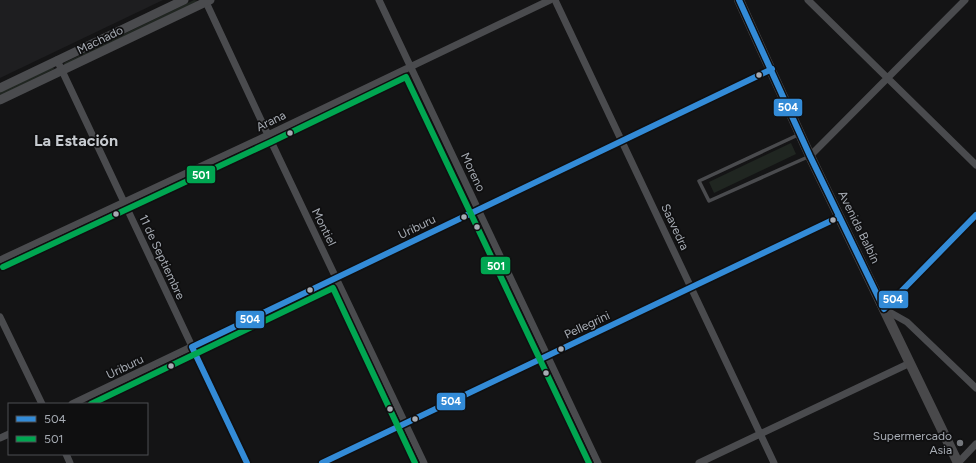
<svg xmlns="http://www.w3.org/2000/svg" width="976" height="463" font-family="Figtree,sans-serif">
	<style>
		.built { fill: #1e1e20 }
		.green { fill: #202621 }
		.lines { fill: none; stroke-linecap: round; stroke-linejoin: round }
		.service { stroke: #4a4b4e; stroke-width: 3.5 }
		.minor { stroke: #4a4b4e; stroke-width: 7 }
		.tertiary { stroke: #4a4b4e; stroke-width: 9 }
		.secondary { stroke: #49494b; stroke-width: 10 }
		.bus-1-casing { stroke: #0f0f10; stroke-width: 9 }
		.bus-2-casing { stroke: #0f0f10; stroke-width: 9 }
		.bus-1 { stroke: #338bd7; stroke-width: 6 }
		.bus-2 { stroke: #00a651; stroke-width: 6 }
		.bus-dot { fill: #a7acb4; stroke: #0f0f10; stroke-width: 1.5 }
		.poi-dot { fill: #74777c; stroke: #0f0f10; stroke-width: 1.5 }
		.labels { text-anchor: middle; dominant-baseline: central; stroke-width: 3.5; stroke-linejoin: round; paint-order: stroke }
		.street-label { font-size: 12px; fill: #a7acb4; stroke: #0f0f10 }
		.poi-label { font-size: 12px; fill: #a7acb4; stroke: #0f0f10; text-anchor: end }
		.district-label { font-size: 16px; font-weight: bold; fill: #c7cbd0; stroke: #0f0f10 }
		.line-badge { stroke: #0f0f10; stroke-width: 1.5 }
		.badge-label { font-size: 11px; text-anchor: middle; font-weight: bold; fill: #fff }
	</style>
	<rect width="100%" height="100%" fill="#141415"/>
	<path class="built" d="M0,0H163L0,78Z"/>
	<path class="green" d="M194,0L198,1L65,65L64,63Z
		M53,67L54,69L0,96V92Z
		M791,143L796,154L714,193L709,182Z"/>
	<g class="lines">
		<path class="service" d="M800,134L699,181L709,201L810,156"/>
		<path class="minor" d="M205,0L268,135L424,463
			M379,0L598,463
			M555,0L774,463
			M808,0L976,165
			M57,60L247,463
			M810,156L965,0
			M976,215L884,309L907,322L976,388
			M0,260L268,135L550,0
			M0,317L42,404
			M72,404L772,69
			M0,438L9,434
			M66,454L70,463
			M322,463L839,217
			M699,463L910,363
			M958,463L976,444"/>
		<path class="tertiary" d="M0,88L184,0
			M0,100L210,0"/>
		<path class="secondary" d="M739,0L810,156L958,463"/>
		<g class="bus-1-casing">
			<path id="bus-1" d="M739,0L810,156L884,309L976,215
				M247,463L192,347L772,69
				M322,463L839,217"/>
		</g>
		<g class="bus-2-casing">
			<path id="bus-2" d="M3,267L271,142L406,77L589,463
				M91,404L333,288L415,463"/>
		</g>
		<use href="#bus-1" class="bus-1"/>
		<use href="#bus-2" class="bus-2"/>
	</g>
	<g class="bus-dot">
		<circle cx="759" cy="75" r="3.5"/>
		<circle cx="290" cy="133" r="3.5"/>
		<circle cx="116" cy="214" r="3.5"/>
		<circle cx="464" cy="217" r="3.5"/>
		<circle cx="833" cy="220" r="3.5"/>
		<circle cx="477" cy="227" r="3.5"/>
		<circle cx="310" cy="290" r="3.5"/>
		<circle cx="561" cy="349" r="3.5"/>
		<circle cx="171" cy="366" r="3.5"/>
		<circle cx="546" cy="373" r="3.5"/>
		<circle cx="390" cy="409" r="3.5"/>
		<circle cx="415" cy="419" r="3.5"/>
	</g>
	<circle class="poi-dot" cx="960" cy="443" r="4"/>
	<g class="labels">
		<g class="street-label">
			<text transform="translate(100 40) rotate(-26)">Machado</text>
			<text transform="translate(271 121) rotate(-26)">Arana</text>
			<text transform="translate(473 172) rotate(65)">Moreno</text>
			<text transform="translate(324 227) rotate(64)">Montiel</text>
			<text transform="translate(417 227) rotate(-26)">Uriburu</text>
			<text transform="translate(675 227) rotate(65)">Saavedra</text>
			<text transform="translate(859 227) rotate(64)">Avenida Balbín</text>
			<text transform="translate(162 257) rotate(65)">11 de Septiembre</text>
			<text transform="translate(587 325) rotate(-25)">Pellegrini</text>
			<text transform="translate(125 367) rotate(-26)">Uriburu</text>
		</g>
		<g class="poi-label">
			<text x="952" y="436">Supermercado<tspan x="952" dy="14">Asia</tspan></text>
		</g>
		<g class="district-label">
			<text x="76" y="140">La Estación</text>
		</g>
	</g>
	<g class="line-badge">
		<rect x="773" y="98" width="30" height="19" rx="4" fill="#338bd7"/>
		<rect x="186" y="165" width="30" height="19" rx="4" fill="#00a651"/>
		<rect x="480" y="256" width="31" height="19" rx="4" fill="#00a651"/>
		<rect x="878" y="290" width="31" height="19" rx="4" fill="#338bd7"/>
		<rect x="235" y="310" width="30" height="19" rx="4" fill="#338bd7"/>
		<rect x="436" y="392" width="30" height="19" rx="4" fill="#338bd7"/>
	</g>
	<g class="badge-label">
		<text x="788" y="111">504</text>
		<text x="201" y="179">501</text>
		<text x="496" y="270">501</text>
		<text x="893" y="303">504</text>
		<text x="250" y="323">504</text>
		<text x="451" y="405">504</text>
	</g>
	<rect x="8" y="403" width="140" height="52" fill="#0f0f10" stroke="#4c4e52"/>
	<rect x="16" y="416" width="20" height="6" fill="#338bd7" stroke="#4c4e52"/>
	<text x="44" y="423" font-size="12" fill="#a7acb4">504</text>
	<rect x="16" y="436" width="20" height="6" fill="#00a651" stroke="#4c4e52"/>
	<text x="44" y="443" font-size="12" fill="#a7acb4">501</text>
</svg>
